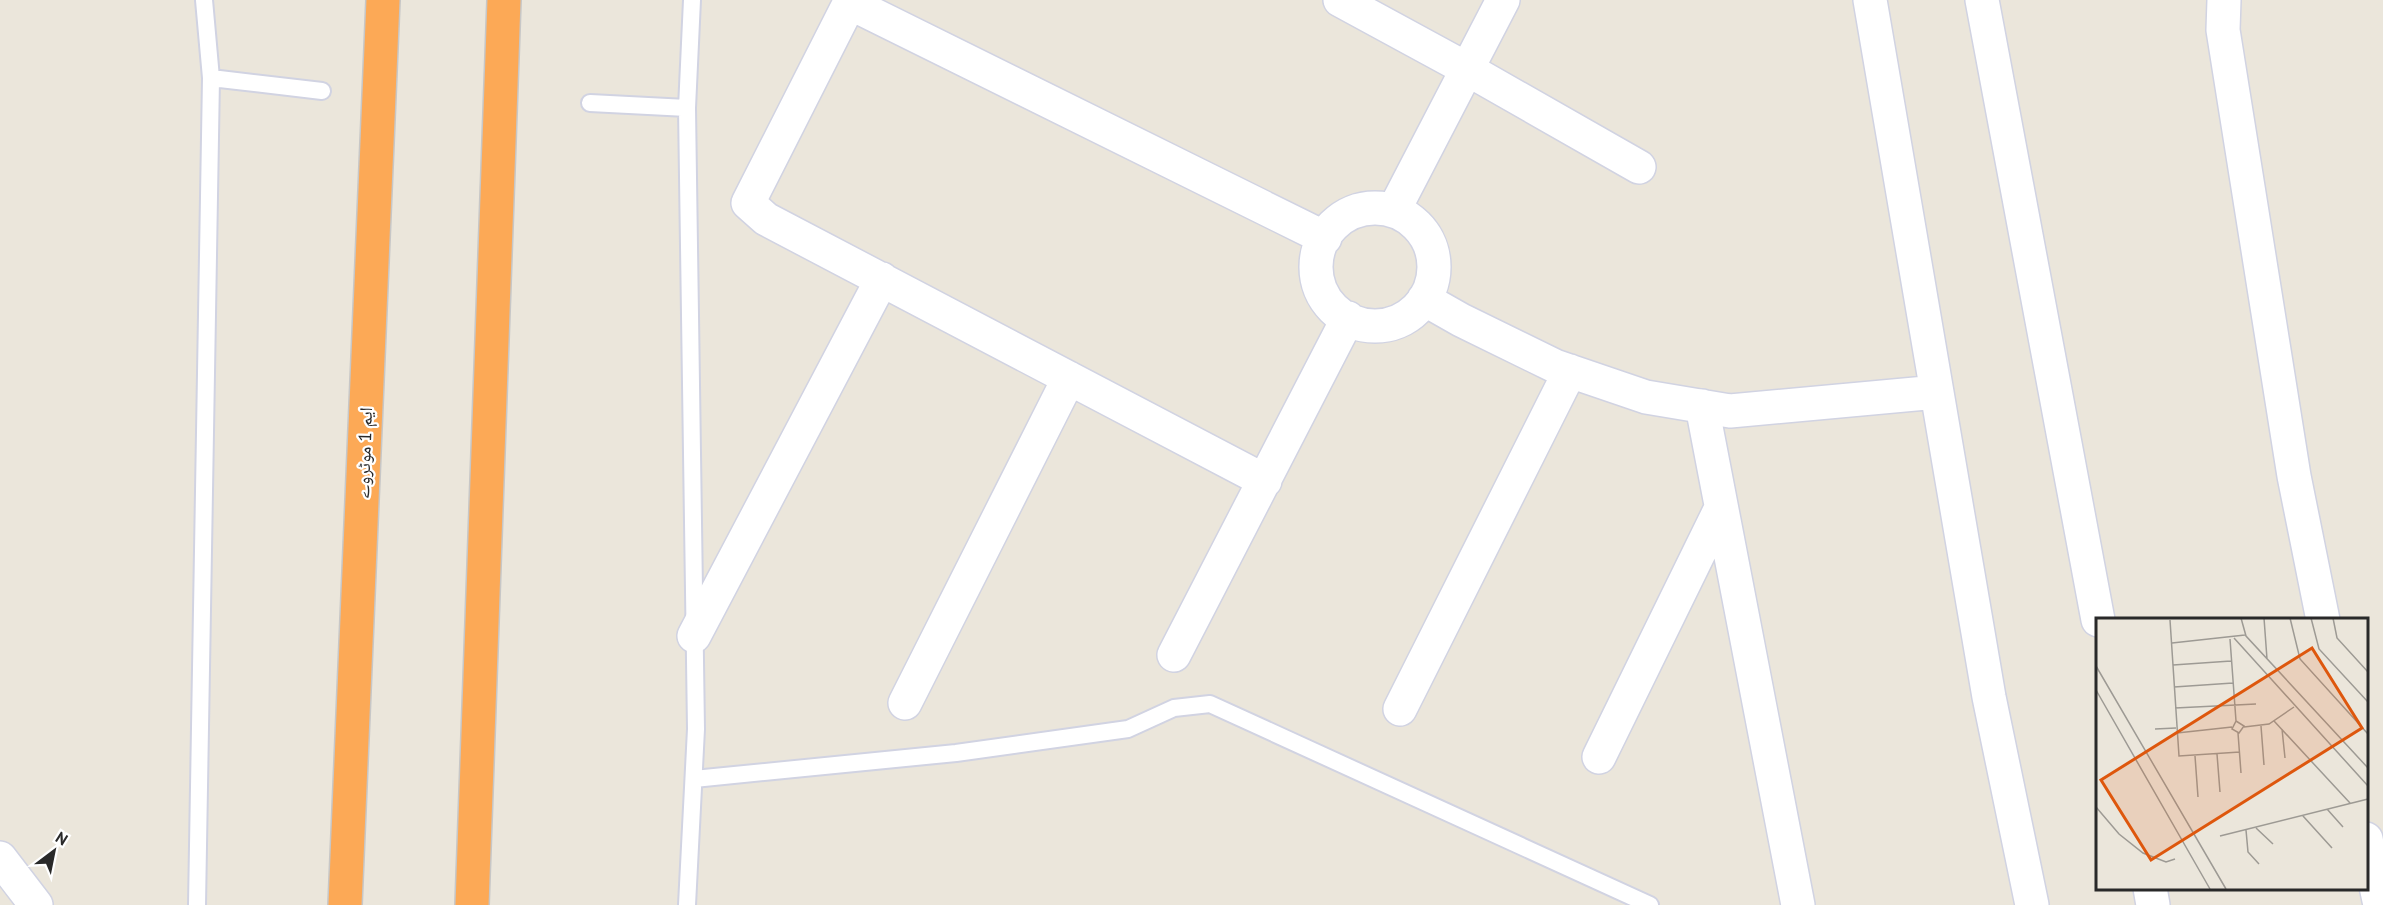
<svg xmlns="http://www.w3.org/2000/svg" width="2383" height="905" font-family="'PT Sans','Noto Naskh Arabic',sans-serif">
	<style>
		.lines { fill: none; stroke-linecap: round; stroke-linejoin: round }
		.lane-casing { stroke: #d1d3e2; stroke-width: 20 }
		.street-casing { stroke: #d1d3e2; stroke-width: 36 }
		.highway-casing { stroke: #c7c7c7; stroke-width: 36 }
		.lane { stroke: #fff; stroke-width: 16 }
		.street { stroke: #fff; stroke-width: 33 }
		.highway { stroke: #fca956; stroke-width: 33 }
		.labels { text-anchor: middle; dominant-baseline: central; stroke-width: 4.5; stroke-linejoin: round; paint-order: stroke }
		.street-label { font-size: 18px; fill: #292929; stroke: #fff }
		.inset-road { fill: none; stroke: #9d9a94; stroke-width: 1.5 }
		.view { fill: #de570d; fill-opacity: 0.15; stroke: #de570d; stroke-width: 3 }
		.inset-edge { fill: none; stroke: #292929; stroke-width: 3 }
	</style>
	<rect width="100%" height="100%" fill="#ebe6db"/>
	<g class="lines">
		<g class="lane-casing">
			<path id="lane" d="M211,78L322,91
				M590,103L687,108
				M694,779L956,753L1128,729L1174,708L1210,704L1650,905
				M197,905L211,78L204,0
				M687,905L696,729L687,108L692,0"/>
		</g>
		<g class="street-casing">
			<path id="street" d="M851,0L748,203L766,219L1265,481
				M1340,0L1467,69L1639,167
				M1870,0L1989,697L2032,905
				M1982,0L2098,620
				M2224,0L2223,30L2294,476L2323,620
				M850,3L1325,238
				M1316 267a59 59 0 1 1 118 0a59 59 0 1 1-118 0Z
				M1394,210L1503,0
				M1424,299L1461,320L1555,366L1646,397L1730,411L1937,392
				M1702,406L1798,905
				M694,636L882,279
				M1174,655L1348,318
				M905,703L1069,378
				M1400,709L1570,371
				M1599,757L1721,508
				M2366,839L2380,905
				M0,858L36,905
				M2150,888L2153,905"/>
		</g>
		<g class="highway-casing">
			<path id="highway" d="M345,905L383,0
				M472,905L504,0"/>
		</g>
		<use href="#lane" class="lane"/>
		<use href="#street" class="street"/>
		<use href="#highway" class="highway"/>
	</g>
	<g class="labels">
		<g class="street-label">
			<text transform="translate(364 453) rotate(-88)">ایم 1 موٹروے</text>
		</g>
	</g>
	<g transform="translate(2096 618)">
		<rect width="272" height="272" fill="#ebe6db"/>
		<path class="inset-road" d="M145,0L150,18L272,150M168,0L171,41M194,0L204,41L272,116M215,0L223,31L272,84M237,0L241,20L272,54M74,2L83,138L144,134M138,20L272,168M134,21L140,103L136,111L143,115L148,108L140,103M76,25L149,17M77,47L135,43M0,48L130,271M78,69L137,65M0,72L114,271M79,90L160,86M178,103L254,185M165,108L168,147M148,109L173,106L198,89M59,111L80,110M186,111L189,140M81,115L136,109M142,115L145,155M121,136L124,174M99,138L102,179M0,189L23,216L47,235L70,244L79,241M231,191L247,209M207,198L236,230M160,210L177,226M150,212L152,234L163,246M124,218L272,181"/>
		<path class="view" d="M216,30L266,110L55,242L5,162Z"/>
		<rect width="272" height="272" class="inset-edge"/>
	</g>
	<g transform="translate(54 851) rotate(32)" stroke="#ffffff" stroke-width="4.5" paint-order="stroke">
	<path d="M0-4.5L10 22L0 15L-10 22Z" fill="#292929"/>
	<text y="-9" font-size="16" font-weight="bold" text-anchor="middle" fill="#292929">N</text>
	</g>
</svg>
